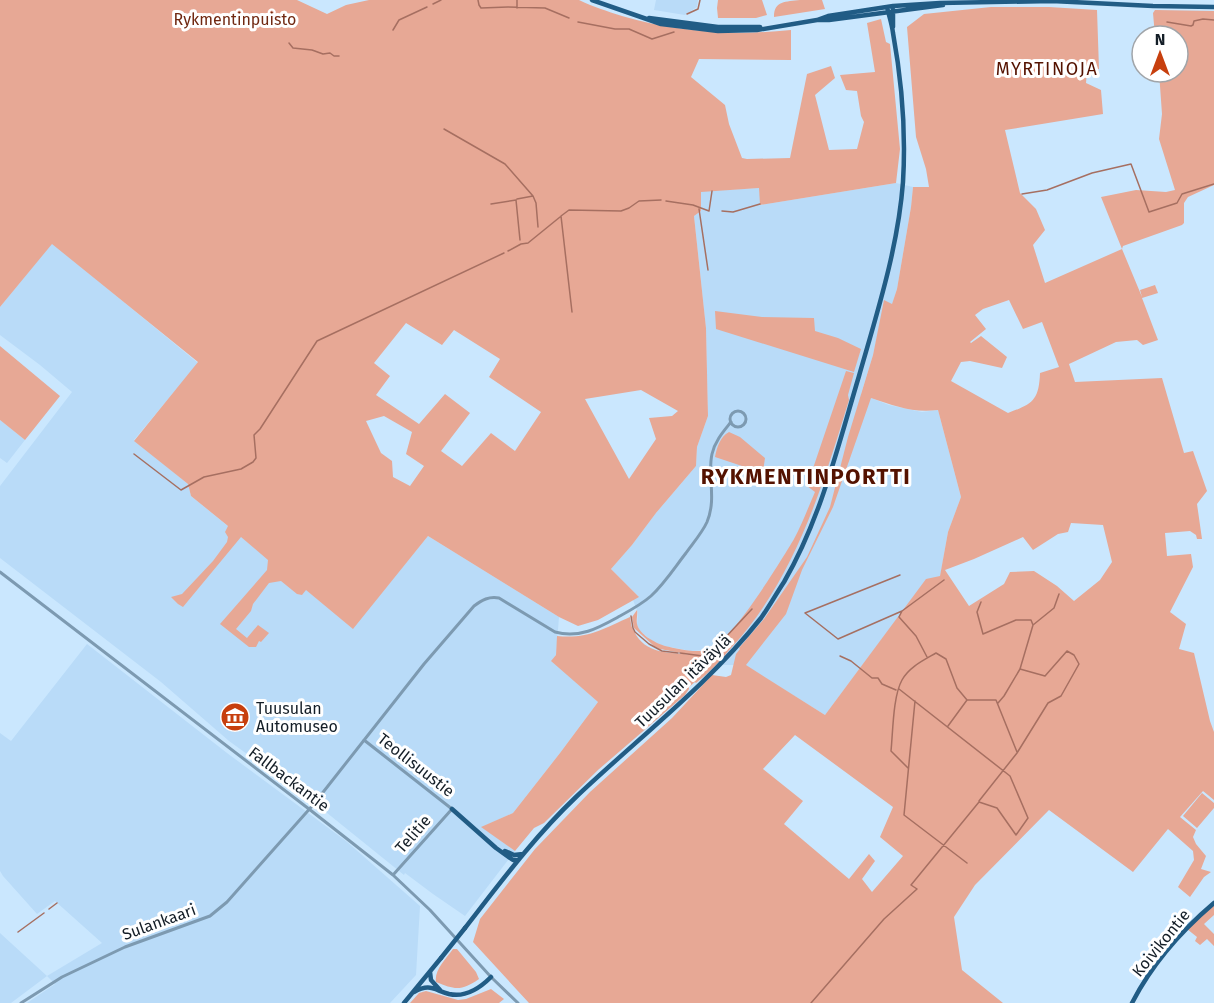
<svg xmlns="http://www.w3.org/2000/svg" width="1214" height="1003" font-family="'Fira Sans',sans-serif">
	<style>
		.built { fill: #b9dbf8 }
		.green { fill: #e7a895; fill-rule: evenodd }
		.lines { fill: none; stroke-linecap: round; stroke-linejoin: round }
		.stream { stroke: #a66f61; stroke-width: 1.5 }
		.minor { stroke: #7d9ab1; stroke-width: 3 }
		.major { stroke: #215c85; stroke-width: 4.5 }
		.major-bridge { stroke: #215c85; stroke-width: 4.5 }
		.labels { text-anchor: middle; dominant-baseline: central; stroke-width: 6; stroke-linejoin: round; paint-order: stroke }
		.park-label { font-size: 16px; fill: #702811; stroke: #fff }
		.street-label { font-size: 16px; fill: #141e27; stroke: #fff }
		.poi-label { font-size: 16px; fill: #141e27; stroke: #fff; text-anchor: start }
		.neighbourhood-label { font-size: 18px; letter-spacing: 1.5px; fill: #541200; stroke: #fff }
		.district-label { font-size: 22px; font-weight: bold; letter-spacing: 1.5px; fill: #541200; stroke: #fff }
	</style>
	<rect width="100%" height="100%" fill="#cae7fe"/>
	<path class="built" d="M656,0H698L697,7L685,15L654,10Z
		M896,183L913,187L911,207L897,289L892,305L885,301L873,355L861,394L889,405L922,412L938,410L961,497L948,532L940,577L926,580L825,715L745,665H716L702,650L691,651L675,648L660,645L651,640L640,631L637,625L638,613L633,600L638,596L611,569L632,545L656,513L696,466L697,447L708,416L706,328L694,216L701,211V191L760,188V205Z
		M52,243L198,363L134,440L188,484L191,496L353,628L428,536L559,617L556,655L552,661L598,702L560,753L513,813L482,827L515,851L465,916L433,894L405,873L404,875L311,800L229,741L161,682L0,558V486L72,392L40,365L0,335V307Z
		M0,420L25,440L7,463L0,458Z
		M87,644L227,753L346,841L420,906L416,975L390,1003H27L55,984L47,976L11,1003H0V933L47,976L102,943L55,901L37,914L3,876L0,871V733L11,741Z"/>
	<path class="green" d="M0,0H297L327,14L346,5L369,0H579C593,7 607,11 622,16C677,32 733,36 791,30V60L699,59L691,77L725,105L729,124L742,158L747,159L790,158L807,74L831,66L835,78L815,95L829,150L857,149L864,122L861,116L857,91L846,90L840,75L875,72L867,23L881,19L886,42L890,44L900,149L896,183L760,205L759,188L701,192V211L694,216L706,328L708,416L697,447L696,466L656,513L632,545L611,569L639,597L598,620L578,626L559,617L428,536L353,629L306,590L302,595L297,594L281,581L269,583L253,604L251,611L236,629L247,638L258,625L269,633L261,642L259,641L256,647H249L220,624L267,570L268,560L241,537L183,607L178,604L171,597L182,594L213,561L227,542L228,537L225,532L228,526L191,496L188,484L134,441L198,362L52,244L0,307ZM406,323L442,345L454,330L500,359L489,377L541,412L515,451L491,433L462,466L441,451L470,413L445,394L419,424L376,395L390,376L374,363ZM641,390L678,411L672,416L649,418L656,439L629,479L585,399ZM384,416L412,432L406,454L424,466L410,486L393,477L392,461L381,453L366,421Z
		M718,0H762L767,15L756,18H718L717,8Z
		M800,0H822L825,9L774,17C774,0 786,2 800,0Z
		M991,7H1049L1097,10L1099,69L1087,71L1086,83L1101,90L1103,114L1005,130L1020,193L1036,209L1045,230L1033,245L1045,283L1122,249L1101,197L1136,190L1166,192L1175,190L1159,139L1162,114L1159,72H1178V36H1155L1153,13L1155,10L1214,11V185L1188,197L1184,203V223L1182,225L1123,246L1122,249L1142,297L1140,290L1155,285L1158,293L1142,298L1158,340L1143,345L1137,340L1116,342L1069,364L1075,382L1162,378L1184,453L1193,451L1207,491L1197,504L1202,539H1197L1196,535L1190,531L1165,533L1167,556L1191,554L1193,567L1170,612L1186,624L1179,649L1194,653L1210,721L1214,732V800L1203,791L1180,817L1196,830L1193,837L1196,844L1206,856L1201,869L1211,872L1204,877L1190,897L1178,887L1194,860L1193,851L1168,829L1133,872L1049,810L975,885L954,917L962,970L1003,1003H529L473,942L480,919L535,849L590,792L672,718L712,675L726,677L731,675L736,654L740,649L739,648L764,619L807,557L830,507L848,437L873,355L884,300L892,304L897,289L911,207L913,187H929L926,169L916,137L907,27L924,14ZM1009,300L1023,329L1042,322L1059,367L1040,373C1039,401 1032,404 1008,413L951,381L961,362L970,361L1002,368L1007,357L981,336L971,343L970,342L986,329L975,315L983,309ZM871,398C895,406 912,413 938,410L961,497L948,532L940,576L926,579L825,715L746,665L786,614L802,570L833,507ZM1071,523L1103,525L1112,562L1100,580L1074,601L1057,586L1034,571L1010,572L1004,584L969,606L945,570L974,559L1023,537L1033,550L1058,534L1068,532ZM795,735L893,807L880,837L903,856L872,892L862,879L875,861L869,854L849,879L784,824L803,801L763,769Z
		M715,311L762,317L814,318L815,331L838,338L861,349L854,372L716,329Z
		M0,346L60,396L25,440L0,420Z
		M846,371L854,373L848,395L849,400C822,488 795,578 732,647C721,660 709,673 696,683L695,682L689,687V689L685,695L598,770L544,823L534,828L515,851L481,827L513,813L560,753L598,702L551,661L556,655L557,636C588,639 603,629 630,617C631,622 631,627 634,631C645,655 670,652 692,655L660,649L654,646L634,628L632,617L637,610C638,614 636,619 637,624C639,634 655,643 665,646C679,649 696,654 710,649C732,641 781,561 794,539C802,524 808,508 815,492L807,486Z
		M729,432L740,437L765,458L761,485L742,466L715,457C717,447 720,437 729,432Z
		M1202,793L1214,803V808L1197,828L1183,816Z
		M1214,905V915L1204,924L1214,934V946L1207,939L1200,945L1195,941L1197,937L1187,929Z
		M453,949H457L476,972L479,979C462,991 455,990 436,982C434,970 446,959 453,949Z
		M491,989L504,999L499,1003H410L419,993L426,991L458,1000L466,999Z"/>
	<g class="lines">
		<path class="stream" d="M478,0L479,5L481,8L508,7L545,8L569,18
			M517,0V8
			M433,4L441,0
			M687,14L698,9L700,0
			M578,22L615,29H629L652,39L674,32
			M1167,22L1191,26L1193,25L1194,21L1203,19L1214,20
			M393,30L399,20L427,7
			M289,43L293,48L312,50L323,54L330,53L334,56H339
			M444,129L505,164L533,196L536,203L538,227
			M1022,194L1047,190L1092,173L1131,164L1149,212L1177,203L1182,194L1214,184
			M517,199L533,196
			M666,201L693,205L709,211L712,191
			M491,204L516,200L520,240
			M699,209L708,270
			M722,211L733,212L760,204
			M508,251L521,244L528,243L560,217
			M572,312L561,216L569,210L621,211L629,208L639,201L661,200
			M134,454L181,490L204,477L241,469L253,462L256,458L254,435L260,429L317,341L504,253
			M900,575L805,613L838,639L902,611L944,580
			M981,602L977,612L983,634L1016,620H1031L1033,625
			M902,611L899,617L916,636L927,657
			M631,616L633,628L635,632L649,644L662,651L678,653
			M680,653L703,656L709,655L752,609
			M840,656L851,661L872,678H878L882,684L896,690
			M915,701L904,815L967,863
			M998,703L1004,696L1020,669L1033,625L1054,608L1059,594
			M948,726L967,700H996L1017,752
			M908,768L891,751C893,731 893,696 902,680C909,667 924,660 936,653L946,659L957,688L967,700
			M979,801L1017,753L1048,703L1061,696L1079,664L1074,655L1067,651L1045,676L1020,669
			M49,909L57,903
			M18,932L44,913
			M811,1003L884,919L917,889L911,885L979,802L997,808L1016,835L1028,818L1010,776L899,689"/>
		<path class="minor" d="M730 419a8 8 0 1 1 16 0a8 8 0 1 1-16 0Z
			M0,572L309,809L393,875L430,910L491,977L518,1003
			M364,740L452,809L393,875
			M21,1003L62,977L125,947L210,916L227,902L313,805L424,664L474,606C482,600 489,596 499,598L555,632C580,639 600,627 620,616C631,610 642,604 651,596C665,583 675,567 686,553C693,543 702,533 707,522C717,498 707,476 712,454C715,441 723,432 731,422"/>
		<path class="major" d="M592,0L661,24L718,31L757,30L817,20H829L943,5
			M649,18L718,27H760
			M817,20L828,16L893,6L940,3L1052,1L1153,6L1214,7
			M893,27V9
			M452,809L496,848L513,860H518
			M505,851L514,855L523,854
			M465,928C500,883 534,837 576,797C638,738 707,686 761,618C769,607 776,594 784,582C821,518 838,446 859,376C877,313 898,248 903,182C906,132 902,82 893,33C892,24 889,16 887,7
			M430,972L431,980L440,990
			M414,992C430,983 434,990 449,994C466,998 480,988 491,977
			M404,1003L441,958
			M1132,1003C1152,964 1181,931 1214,903"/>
		<path class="major-bridge" d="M441,958L465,928"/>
	</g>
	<defs>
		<g id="museum-disc" transform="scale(1.5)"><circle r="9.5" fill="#c73f0e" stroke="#fff"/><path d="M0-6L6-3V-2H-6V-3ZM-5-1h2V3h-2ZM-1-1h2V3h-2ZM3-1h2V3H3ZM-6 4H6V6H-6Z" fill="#fff"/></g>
	</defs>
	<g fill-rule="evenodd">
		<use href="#museum-disc" x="235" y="717"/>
	</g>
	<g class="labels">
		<g class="park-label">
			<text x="235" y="19">Rykmentinpuisto</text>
		</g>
		<g class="street-label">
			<text transform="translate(683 681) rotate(-44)">Tuusulan itäväylä</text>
			<text transform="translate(416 765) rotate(38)">Teollisuustie</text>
			<text transform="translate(289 779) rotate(37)">Fallbackantie</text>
			<text transform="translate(413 834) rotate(-49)">Telitie</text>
			<text transform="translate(159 922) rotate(-20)">Sulankaari</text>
			<text transform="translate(1161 943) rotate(-51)">Koivikontie</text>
		</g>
		<g class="poi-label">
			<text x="256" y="708">Tuusulan<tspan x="256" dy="18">Automuseo</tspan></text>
		</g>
		<g class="neighbourhood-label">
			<text x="1047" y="69">MYRTINOJA</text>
		</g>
		<g class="district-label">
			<text x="806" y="476">RYKMENTINPORTTI</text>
		</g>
	</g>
	<g transform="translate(1160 54)"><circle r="28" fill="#ffffff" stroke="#a1a5a9" stroke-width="1.5"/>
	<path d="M0-4.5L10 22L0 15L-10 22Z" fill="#c73f0e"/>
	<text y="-9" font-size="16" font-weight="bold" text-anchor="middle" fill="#141e27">N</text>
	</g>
</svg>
